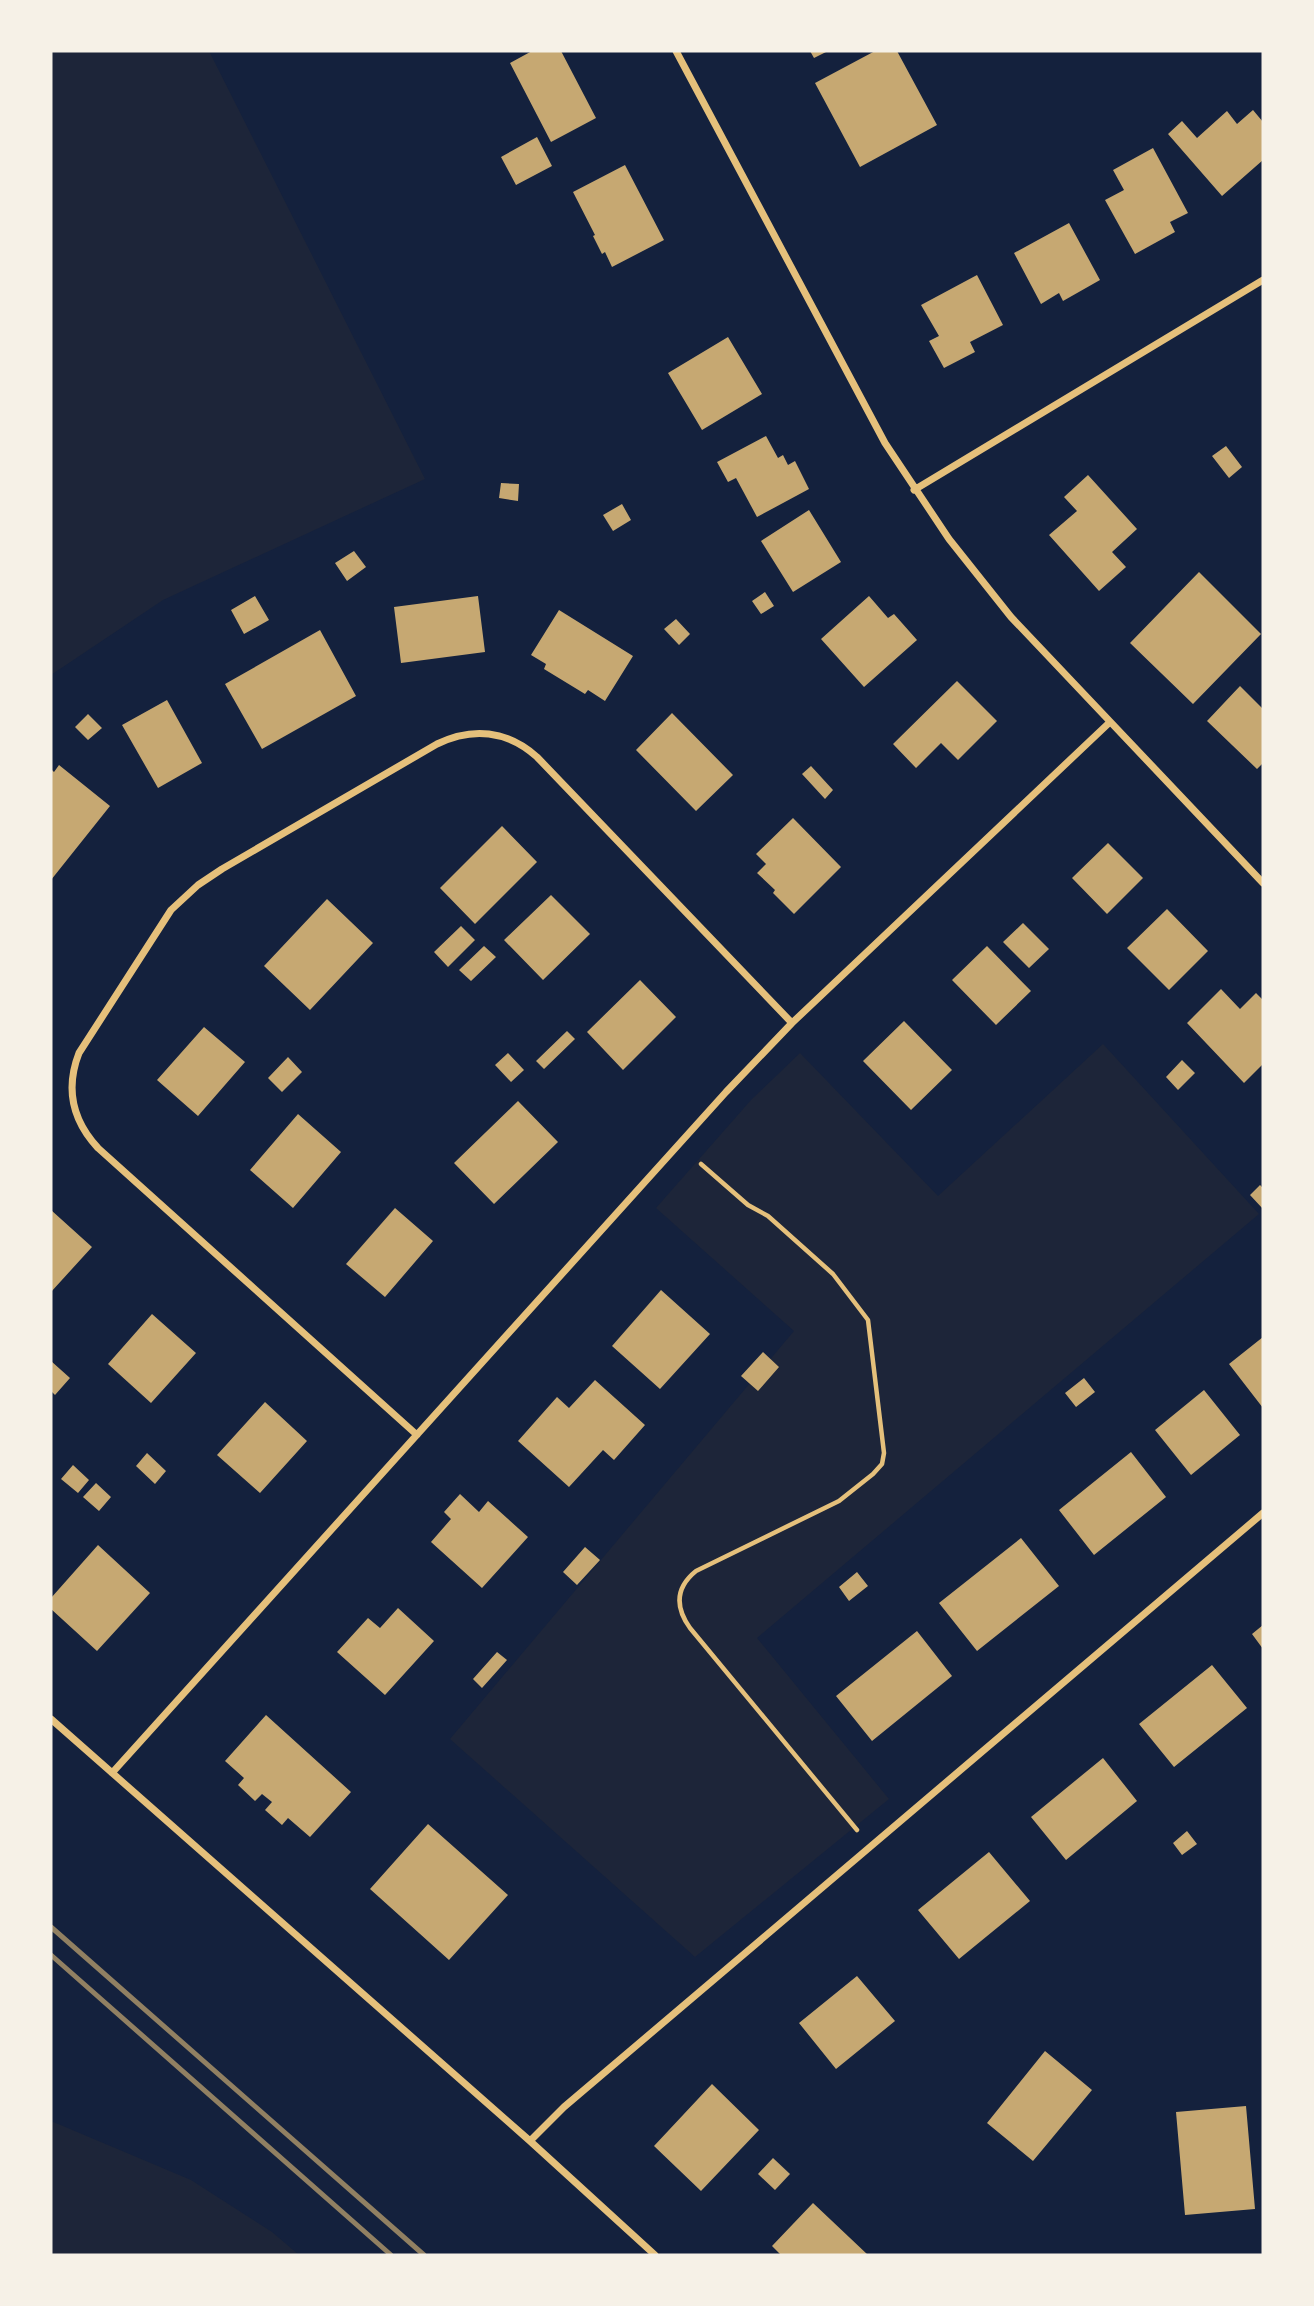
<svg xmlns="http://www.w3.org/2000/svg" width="1314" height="2306" font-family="Mulish,sans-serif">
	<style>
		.green { fill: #1d2539 }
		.building { fill: #c6a872 }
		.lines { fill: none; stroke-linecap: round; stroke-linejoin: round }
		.path { stroke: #e5c07b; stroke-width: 4.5 }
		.minor { stroke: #e5c07b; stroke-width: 7 }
		.rail { stroke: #918062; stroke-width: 5 }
	</style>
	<rect width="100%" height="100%" fill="#14213d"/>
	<path class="green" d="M51,51H209L425,479L163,600L51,675Z
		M1103,1044L1259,1214L757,1638L889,1799L695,1957L450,1739L794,1331L656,1208L751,1100L800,1053L938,1196Z
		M51,2121L191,2180L272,2232L299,2255H51Z"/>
	<path class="building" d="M532,51H561L596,118L551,142L510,63Z
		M810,51H828L814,58Z
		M875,51H897L937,125L860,167L815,83Z
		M1253,110L1263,122V160L1222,196L1168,134L1182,121L1197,138L1227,111L1237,124Z
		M537,137L552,166L516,185L501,157Z
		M1153,148L1188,213L1170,222L1175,232L1135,254L1105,200L1124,190L1113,170Z
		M625,165L664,240L612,267L605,252L602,254L593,236L595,235L573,192Z
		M1069,223L1100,280L1063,301L1059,293L1041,304L1014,253Z
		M977,275L1003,325L970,342L975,352L944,368L929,341L939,336L921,305Z
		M728,337L762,394L702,430L668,373Z
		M766,436L778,458L783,455L788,465L795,461L809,489L757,517L736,478L728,482L717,462Z
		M1226,446L1242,467L1229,478L1212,456Z
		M1088,475L1137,529L1112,552L1126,567L1099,591L1049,535L1077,511L1064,497Z
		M501,483L519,484L518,501L499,498Z
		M622,504L631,520L613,531L603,515Z
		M809,510L841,562L793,592L761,541Z
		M354,551L366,567L347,581L335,563Z
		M1199,572L1261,634L1193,704L1130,643Z
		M765,592L774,606L761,614L752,601Z
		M255,596L269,620L244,634L231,610Z
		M478,596L485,652L401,663L394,607Z
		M869,596L888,618L894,614L917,640L864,687L821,639Z
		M559,610L633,656L605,701L588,690L585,694L544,669L546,664L531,655Z
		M676,619L690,634L679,645L664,629Z
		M320,630L356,696L262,749L225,684Z
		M957,681L997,721L958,760L941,743L916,768L893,744Z
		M1240,686L1263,709V763L1257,769L1207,721Z
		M167,700L202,763L158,788L122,725Z
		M672,713L733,775L696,811L636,750Z
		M88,714L102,728L88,740L75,727Z
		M59,765L110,806L51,880V769L54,772Z
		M811,766L833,790L825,799L802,774Z
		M793,818L841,867L794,914L773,893L775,890L757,873L766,864L756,854Z
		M502,826L537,862L475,924L440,888Z
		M1108,843L1143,878L1107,914L1072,878Z
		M551,895L590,934L543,980L504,940Z
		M327,899L373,943L310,1010L264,966Z
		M1167,909L1208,951L1169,990L1127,948Z
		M1023,923L1049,949L1029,968L1003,942Z
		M461,926L475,940L448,967L434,952Z
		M484,946L496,957L471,981L459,970Z
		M987,946L1031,991L996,1025L952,980Z
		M640,980L676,1017L623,1070L587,1032Z
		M1221,989L1240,1009L1256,993L1263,1000V1064L1244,1083L1187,1023Z
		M904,1021L952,1070L911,1110L863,1061Z
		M204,1027L245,1062L198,1116L157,1080Z
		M567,1031L575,1039L544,1069L536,1061Z
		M508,1053L524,1070L511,1082L495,1065Z
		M288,1057L302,1072L282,1092L268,1078Z
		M1182,1060L1195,1073L1178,1090L1166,1077Z
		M518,1101L558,1142L494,1204L454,1163Z
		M298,1114L341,1152L293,1208L250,1170Z
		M1260,1185L1263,1188V1209L1250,1195Z
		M395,1208L433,1241L385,1297L346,1264Z
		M51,1210L92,1247L51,1292Z
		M661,1290L710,1334L660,1389L612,1346Z
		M152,1314L196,1353L151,1403L108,1364Z
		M1263,1337V1408L1229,1364Z
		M763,1352L779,1367L758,1391L741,1376Z
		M51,1361L70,1378L55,1395L51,1391Z
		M1084,1378L1095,1392L1076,1407L1065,1393Z
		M595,1380L645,1425L614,1460L603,1450L569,1487L518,1441L557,1397L569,1408Z
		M1204,1390L1240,1435L1191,1475L1155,1430Z
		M265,1402L307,1441L260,1493L217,1455Z
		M1131,1452L1166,1497L1094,1555L1059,1510Z
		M147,1453L166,1471L155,1484L136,1466Z
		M73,1465L89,1480L78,1493L61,1479Z
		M96,1483L111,1497L99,1511L83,1497Z
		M460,1494L479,1512L488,1501L528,1537L482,1588L431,1542L451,1519L444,1512Z
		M1021,1538L1059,1586L977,1651L939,1603Z
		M98,1545L150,1593L97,1651L51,1609V1598Z
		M585,1547L600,1560L577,1585L563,1572Z
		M857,1572L868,1586L849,1601L839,1587Z
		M398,1608L434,1641L385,1695L337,1652L368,1618L380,1628Z
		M1263,1625V1649L1252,1634Z
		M917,1631L952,1676L872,1741L836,1696Z
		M497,1652L507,1660L482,1688L473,1679Z
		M1212,1665L1247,1708L1174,1767L1139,1724Z
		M266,1715L351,1792L310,1837L288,1818L282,1825L265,1810L272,1802L262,1794L255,1801L238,1785L244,1778L225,1761Z
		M1103,1758L1137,1801L1066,1860L1031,1817Z
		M428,1824L508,1895L449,1960L370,1889Z
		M1187,1831L1197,1844L1182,1855L1173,1843Z
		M989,1852L1030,1901L959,1959L918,1910Z
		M857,1976L895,2021L836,2069L799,2023Z
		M1045,2051L1092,2090L1033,2161L987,2123Z
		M712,2084L759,2130L701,2191L654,2146Z
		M1246,2106L1255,2209L1185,2215L1176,2112Z
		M773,2158L790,2174L775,2190L758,2174Z
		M813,2203L868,2255H781L772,2246Z"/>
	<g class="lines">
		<path class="path" d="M701,1164L748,1205L768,1216L833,1274L868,1320L884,1453L882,1464L873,1474L839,1501L696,1571C675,1588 675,1607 690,1628L857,1830"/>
		<path class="minor" d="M676,51L885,443L949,539L1011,617L1263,883
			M914,490L1263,280
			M417,1435L98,1148C73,1121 65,1089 79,1053L171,910L198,885L222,869L437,744C472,727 507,730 537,757L792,1023
			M51,1719L530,2141L655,2255
			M112,1773L726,1092L792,1023L1110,722
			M530,2141L564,2107L1263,1513"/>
		<path class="rail" d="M51,1927L424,2255
			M51,1955L391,2255"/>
	</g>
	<rect width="1314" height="2306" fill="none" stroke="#f6f1e7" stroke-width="105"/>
</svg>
